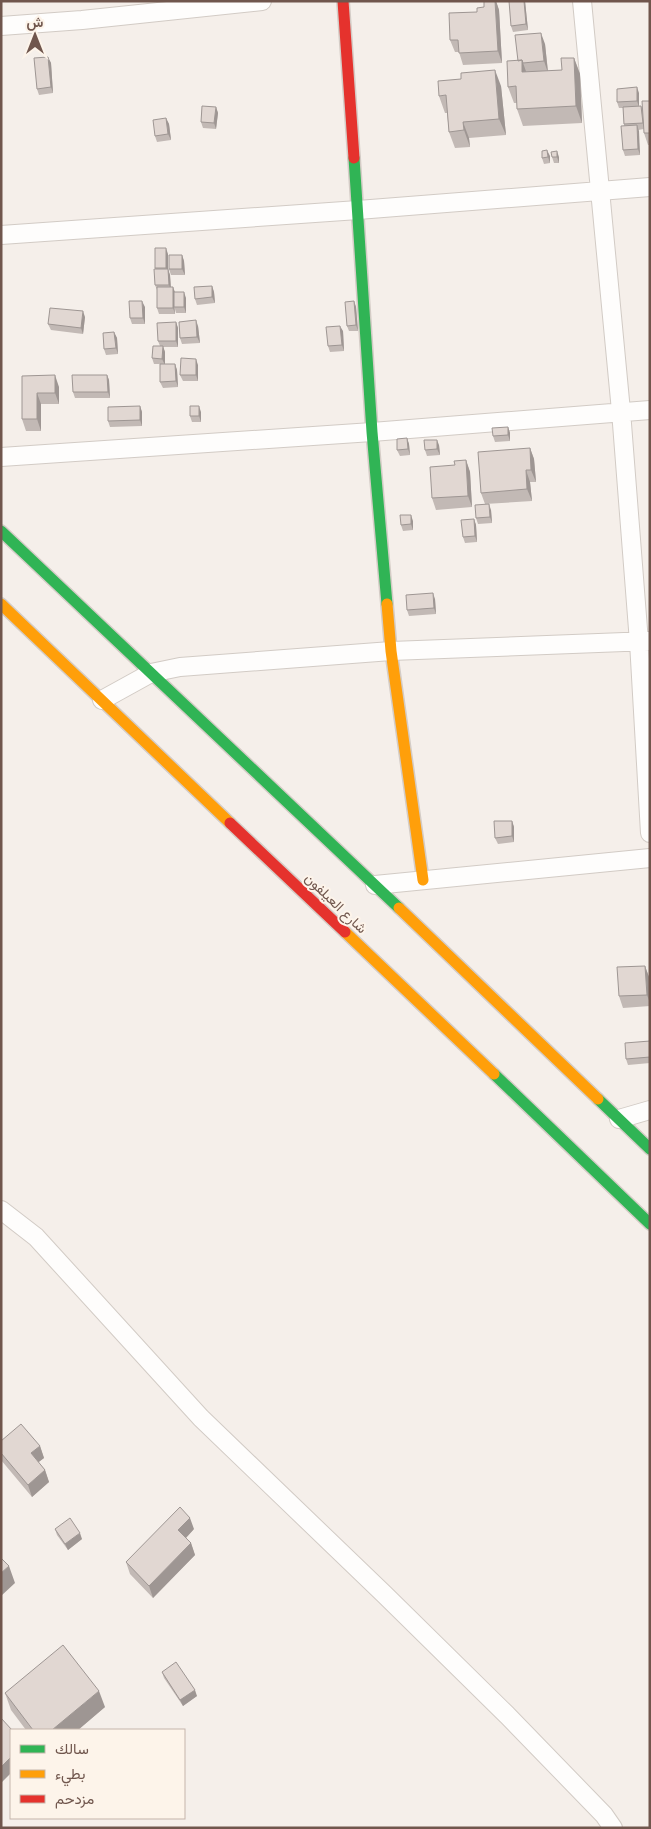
<svg xmlns="http://www.w3.org/2000/svg" width="651" height="1829" font-family="Quicksand,Vazirmatn,sans-serif">
	<style>
		.lines { fill: none; stroke-linecap: round; stroke-linejoin: round }
		.street-casing { stroke: #d2cbc5; stroke-width: 20 }
		.fast-casing { stroke: #d4ccc6; stroke-width: 14 }
		.slow-casing { stroke: #d4ccc6; stroke-width: 14 }
		.jam-casing { stroke: #d4ccc6; stroke-width: 14 }
		.street { stroke: #fefdfc; stroke-width: 18 }
		.fast { stroke: #30b455; stroke-width: 11 }
		.slow { stroke: #ff9f0a; stroke-width: 11 }
		.jam { stroke: #e5322d; stroke-width: 11 }
		.wall { fill: #c2b9b5 }
		.shaded-wall { fill: #9e9693 }
		.building { fill: #e1d7d2; stroke: #9e9693 }
		.labels { text-anchor: middle; dominant-baseline: central; stroke-width: 4; stroke-linejoin: round; paint-order: stroke }
		.street-label { font-size: 14px; fill: #70564d; stroke: #fdf4ea }
	</style>
	<rect width="100%" height="100%" fill="#f5efea"/>
	<g class="lines">
		<g class="street-casing">
			<path id="street" d="M582,1L621,411L639,642L650,833
				M1,26L82,20L262,1
				M1,235L358,210L650,187
				M1,457L372,432L650,410
				M102,700L151,673L180,667L391,651L650,641
				M375,885L650,858
				M619,1119L650,1110
				M1,1210L36,1237L201,1418L384,1594L507,1715L604,1815L613,1828"/>
		</g>
		<g class="fast-casing">
			<path id="fast" d="M354,158L372,432L387,604
				M1,531L399,908
				M494,1074L650,1224
				M598,1099L650,1149"/>
		</g>
		<g class="slow-casing">
			<path id="slow" d="M1,604L230,823
				M387,604L391,651L423,880
				M399,908L598,1099
				M345,932L494,1074"/>
		</g>
		<g class="jam-casing">
			<path id="jam" d="M343,1L354,158
				M230,823L345,932"/>
		</g>
		<use href="#street" class="street"/>
		<use href="#fast" class="fast"/>
		<use href="#slow" class="slow"/>
		<use href="#jam" class="jam"/>
	</g>
	<path class="wall" d="M484,1H496L499,10L502,63L463,65L459,52H455L450,40L477,12L484,7Z
		M525,1L528,30L513,32L511,26Z
		M545,44L548,71L562,70L574,58L580,74L582,123L523,126L517,109V103H514L508,87L518,61Z
		M48,57L51,63L53,93L39,95L37,89Z
		M501,86L506,135L469,138L470,147L455,148L449,132L447,113H445L439,96Z
		M639,93V106H641L643,109L650,101V145H648L644,133V129L638,130L640,155L625,156L623,150L624,126L623,108H619L617,102Z
		M216,107L218,113L216,129L203,128L201,122Z
		M166,118L169,124L171,140L157,142L155,136Z
		M550,156V163L544,164L542,158Z
		M552,157H559V163H554Z
		M168,254V269L170,275L171,287H173L175,292L186,298V313H176L175,309V314H159L157,308V290L155,285V268Z
		M182,255L184,261L185,275H171L169,269Z
		M212,286L214,292L215,303L197,305L195,299Z
		M354,301L356,307L358,331H349L347,326Z
		M145,307V324H132L130,318Z
		M85,317L83,334L51,330L48,324Z
		M176,322L178,328V347H163L165,352V364H175L177,370L178,387L163,388L160,382V364H154L152,358L160,346L158,341Z
		M198,326L200,343L182,344L180,338Z
		M343,331L344,351L330,352L328,346Z
		M114,332L117,338L118,354L106,355L104,349Z
		M198,365V381H183L180,375Z
		M107,375L109,380L110,398H75L73,392Z
		M22,376L59,387V404H41V431H26L22,419Z
		M140,406L142,412V426L110,427L108,421Z
		M201,412V422H192L190,416Z
		M508,427L510,433V441L495,442L493,436Z
		M407,438L409,444L410,455L400,456L397,450Z
		M439,445L440,455L427,456L425,450Z
		M530,448L534,459L536,482H530L532,501L485,504L481,493Z
		M466,460L470,472L472,507L436,510L432,498Z
		M491,510L492,523L478,524L476,518Z
		M474,519L476,525L477,542L465,543L463,537Z
		M413,521V530L403,531L401,525Z
		M435,599L436,614L409,616L407,610Z
		M512,821L514,827V842L498,844L495,838Z
		M645,966L649,977L650,1006L623,1008L619,996Z
		M650,1041V1063L628,1065L626,1059Z
		M1,1441L40,1446L44,1458L38,1462L45,1470L49,1482L32,1497L1,1460Z
		M55,1529L82,1539L68,1550L57,1535Z
		M194,1529L186,1538L191,1543L195,1555L153,1598L130,1574L126,1562Z
		M162,1672L197,1696L183,1706L164,1678Z
		M5,1693L105,1707L78,1730H26L11,1710Z"/>
	<path class="shaded-wall" d="M495,1H496L499,10L502,63L498,51Z
		M524,1H525L528,30L526,24Z
		M541,33L545,44L548,73L544,61Z
		M48,57L51,63L53,93L51,87Z
		M574,58L580,74L582,123L576,106Z
		M522,60L528,77L522,72Z
		M495,70L501,86L506,135L499,119Z
		M637,87L639,93V107L637,101Z
		M216,107L218,113L216,129L214,123Z
		M166,118L169,124L171,140L168,134Z
		M463,122L469,138L470,147L464,130Z
		M637,125L639,131L640,155L638,149Z
		M547,150L550,156V163L548,157Z
		M557,151L559,157V163L557,157Z
		M166,248L168,254V269L170,275L171,291L169,285L168,273L166,268Z
		M182,255L184,261L185,275L182,269Z
		M212,286L214,292L215,303L212,297Z
		M173,287L175,293L174,307L175,314L173,308Z
		M184,292L186,298V313L184,307Z
		M142,301L145,307V324L143,318Z
		M354,301L356,307L358,331L356,325Z
		M83,311L85,317L83,334L81,328Z
		M196,320L198,326L200,343L197,337Z
		M176,322L178,328V347L176,341Z
		M340,326L343,331L344,351L342,345Z
		M114,332L117,338L118,354L116,348Z
		M163,346L165,352V365L162,359Z
		M196,359L198,365V381L196,375Z
		M175,364L177,370L178,387L176,381Z
		M55,375L59,387V404L55,393Z
		M107,375L109,380L110,398L108,392Z
		M37,393L41,404V431L37,419Z
		M140,406L142,412V426L140,420Z
		M199,406L201,412V422L199,416Z
		M508,427L510,433V441L508,435Z
		M407,438L409,444L410,455L408,449Z
		M437,440L439,445L440,455L437,449Z
		M530,448L534,459L536,482L531,470Z
		M466,460L470,472L472,507L468,496Z
		M526,470L530,482L532,501L527,489Z
		M489,504L491,510L492,523L490,517Z
		M411,515L413,521V530L411,524Z
		M474,519L476,525L477,542L475,536Z
		M433,593L435,599L436,614L434,608Z
		M512,821L514,827V842L512,836Z
		M645,966L649,977L650,1003L647,995Z
		M40,1446L44,1458L35,1465L31,1453Z
		M45,1470L49,1482L32,1497L28,1485Z
		M190,1518L194,1529L183,1541L178,1530Z
		M80,1533L82,1539L68,1550L65,1544Z
		M191,1543L195,1555L153,1598L149,1586Z
		M9,1566L15,1583L1,1596V1573Z
		M195,1690L197,1696L183,1706L180,1700Z
		M99,1691L105,1707L78,1730H52Z
		M11,1757V1773L1,1783V1767Z"/>
	<path class="building" d="M484,1H495L498,51L459,53L458,40H450L449,13L477,12V8L484,7Z
		M509,1H524L526,24L511,26Z
		M541,33L544,61L523,63L522,60L518,61L515,35Z
		M48,57L51,87L37,89L34,58Z
		M561,58H574L576,106L517,109L516,86L508,87L507,61L522,60V72L562,70Z
		M495,70L499,119L463,122L464,130L449,132L446,95L439,96L438,81L461,79V73Z
		M637,87V101L617,102V89Z
		M642,101H650V133H644Z
		M202,106L216,107L214,123L201,122Z
		M641,106L643,123L624,124L623,107Z
		M166,118L168,134L155,136L153,120Z
		M637,125L638,149L623,150L621,126Z
		M547,150L548,157L542,158V151Z
		M557,151V157H552L551,152Z
		M155,248H166V268H155Z
		M169,255H182V269H169Z
		M154,269H168L169,285H155Z
		M212,286V297L195,299L194,287Z
		M157,287H173V308H157Z
		M174,292H184V307H174Z
		M129,301H142L143,318H130Z
		M354,301L356,325L347,326L345,302Z
		M50,308L83,311L81,328L48,324Z
		M196,320L197,337L180,338L179,322Z
		M176,322V341H158L157,323Z
		M340,326L342,345L328,346L326,327Z
		M114,332L116,348L104,349L103,333Z
		M153,346H163L162,359L152,358Z
		M181,358L196,359V375H180Z
		M160,364H175L176,381L160,382Z
		M55,375V393H37V419H22V376Z
		M72,375H107L108,392H73Z
		M140,406V420L108,421V407Z
		M190,406H199V416H190Z
		M508,427V435L493,436L492,428Z
		M407,438L408,449L397,450V439Z
		M424,440H437V449L425,450Z
		M530,448L531,470H526L527,489L481,493L478,452Z
		M466,460L468,496L432,498L430,467L455,465L454,461Z
		M489,504L490,517L476,518L475,505Z
		M400,515H411V524L401,525Z
		M474,519L475,536L463,537L461,520Z
		M433,593L434,608L407,610L406,595Z
		M494,821H512V836L495,838Z
		M645,966L647,995L619,996L617,967Z
		M650,1041V1057L626,1059L625,1043Z
		M21,1424L40,1446L31,1453L45,1470L28,1485L1,1453V1441Z
		M180,1507L190,1518L178,1530L191,1543L149,1586L126,1562Z
		M70,1518L80,1533L65,1544L55,1529Z
		M1,1558L9,1566L1,1573Z
		M63,1645L99,1691L52,1730H33L5,1693Z
		M176,1662L195,1690L180,1700L162,1672Z
		M1,1718L12,1730H11V1757L1,1767Z"/>
	<g class="labels">
		<g class="street-label">
			<text transform="translate(336 903) rotate(44)">شارع العيلفون</text>
		</g>
	</g>
	<rect width="651" height="1829" fill="none" stroke="#70564d" stroke-width="5"/>
	<rect x="10" y="1729" width="175" height="90" fill="#fdf4ea" stroke="#c5b5ab"/>
	<rect x="20" y="1745" width="25" height="8" fill="#30b455" stroke="#c5b5ab"/>
	<text x="55" y="1754" font-size="15" fill="#70564d">سالك</text>
	<rect x="20" y="1770" width="25" height="8" fill="#ff9f0a" stroke="#c5b5ab"/>
	<text x="55" y="1779" font-size="15" fill="#70564d">بطيء</text>
	<rect x="20" y="1795" width="25" height="8" fill="#e5322d" stroke="#c5b5ab"/>
	<text x="55" y="1804" font-size="15" fill="#70564d">مزدحم</text>
	<g transform="translate(35 35)" stroke="#fdf4ea" stroke-width="4" paint-order="stroke">
	<path d="M0-4L9 19L0 12L-9 19Z" fill="#70564d"/>
	<text y="-8" font-size="14" font-weight="bold" text-anchor="middle" fill="#70564d">ش</text>
	</g>
</svg>
